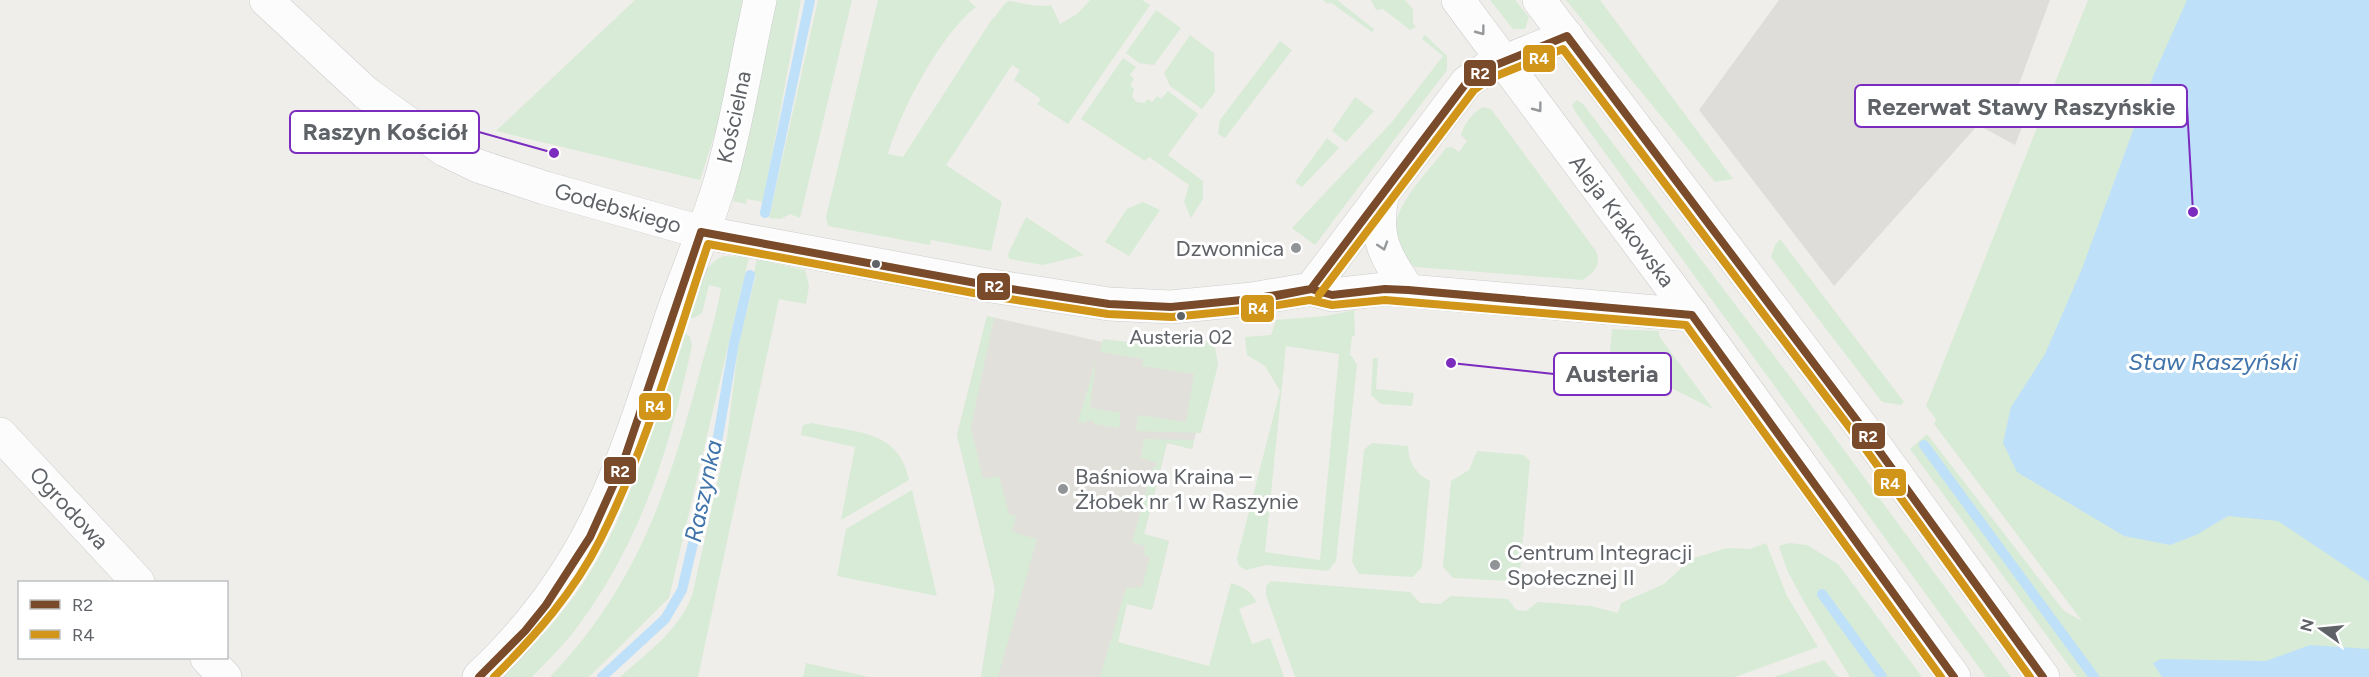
<svg xmlns="http://www.w3.org/2000/svg" width="2369" height="677" font-family="Figtree,sans-serif">
	<style>
		.industrial { fill: #dfddda }
		.education { fill: #e2e0da }
		.green { fill: #d8ebd6; fill-rule: evenodd }
		.water { fill: #bfe0f9 }
		.lines { fill: none; stroke-linecap: round; stroke-linejoin: round }
		.stream { stroke: #bfe0f9; stroke-width: 10 }
		.minor-casing { stroke: #cbcccc; stroke-width: 34 }
		.secondary-casing { stroke: #cacacb; stroke-width: 34 }
		.minor { stroke: #fdfcfc; stroke-width: 33 }
		.secondary { stroke: #fdfcfc; stroke-width: 33 }
		.bus-1-casing { stroke: #fff; stroke-width: 12 }
		.bus-2-casing { stroke: #fff; stroke-width: 12 }
		.bus-1 { stroke: #7a4b2a; stroke-width: 8 }
		.bus-2 { stroke: #d1951a; stroke-width: 8 }
		.oneway { stroke: #96999c }
		.poi-dot { fill: #919496; stroke: #fff; stroke-width: 2 }
		.bus-dot { fill: #5f6368; stroke: #fff; stroke-width: 2 }
		.labels { text-anchor: middle; dominant-baseline: central; stroke-width: 6; stroke-linejoin: round; paint-order: stroke }
		.bus-label { font-size: 20px; fill: #5f6368; stroke: #fff }
		.street-label { font-size: 22px; fill: #5f6368; stroke: #fff }
		.poi-label { font-size: 22px; fill: #5f6368; stroke: #fff; text-anchor: start }
		.water-label { font-size: 24px; font-style: italic; fill: #4174aa; stroke: #fff }
		.leader { fill: none; stroke: #7b2cbf; stroke-width: 2 }
		.callout-dot { fill: #7b2cbf; stroke: #fff; stroke-width: 2 }
		.callout { fill: #fff; stroke: #7b2cbf; stroke-width: 2 }
		.callout-label { font-size: 24px; text-anchor: middle; font-weight: bold; fill: #5f6368 }
		.line-badge { stroke: #fff; stroke-width: 2 }
		.badge-label { font-size: 16px; text-anchor: middle; font-weight: bold; fill: #fff }
	</style>
	<rect width="100%" height="100%" fill="#efeeea"/>
	<path class="industrial" d="M1779,0H2050L2016,92L2028,112L2015,145L1978,125L1834,286L1699,110Z"/>
	<path class="education" d="M987,316L1213,367L1192,449L1167,443L1158,480L1144,534L1169,541L1152,610L1127,604L1118,641L1135,677H981L995,589L957,435Z"/>
	<path class="green" d="M635,0H743L720,117L700,180L496,131Z
		M775,0H801L763,202L747,199L746,204L733,201Z
		M818,0H852L800,218L790,214L781,219L769,218Z
		M878,0H968L976,7C940,35 901,110 888,154L903,157L992,19C998,15 1002,5 1008,1C1012,0 1037,9 1051,5L1060,24L1077,14L1090,0H1142L1150,5L1068,124L1037,104L1041,99L1014,80L1020,70L1012,65L946,165L1002,202L991,251L931,240L930,245L828,226L826,217Z
		M1323,0H1337L1374,29L1372,32L1330,2L1328,4Z
		M1371,0H1405L1413,9V24L1416,27L1410,30L1383,9L1376,10Z
		M1490,0H1515L1529,17L1525,29H1513Z
		M1566,0H1600L1733,179L1715,182Z
		M2088,0H2369V677H2077L1910,449L1927,434L2064,611L2082,621L1934,424L1936,419L1926,406Z
		M1156,10L1181,28L1154,65L1139,63L1126,53Z
		M1190,35L1214,53L1215,92L1202,109L1170,86L1164,73Z
		M1425,35L1447,56V70L1315,245L1292,228L1392,122L1443,56L1422,39Z
		M1280,41L1292,50L1225,138L1218,134L1220,120Z
		M1123,58L1136,67L1130,75L1134,79L1130,85L1134,89L1132,97L1137,102L1144,103L1148,99L1152,102L1157,96L1161,99L1168,91L1198,114L1168,155L1203,181V199L1191,218L1184,202L1189,185L1149,157L1145,161L1081,119Z
		M1355,97L1374,111L1346,142L1332,131Z
		M1577,100L1583,104L1791,378L2011,677H1986L1576,113L1572,105Z
		M1483,107L1491,109L1596,251C1602,264 1594,273 1583,280L1415,267C1366,228 1420,183 1446,148L1452,147L1459,152L1467,141L1461,135C1464,124 1473,112 1483,107Z
		M1327,138L1339,148L1302,187L1295,182Z
		M1143,202L1160,210L1129,256L1105,242L1127,209Z
		M1026,217L1084,255L1043,265L1009,259L1008,254Z
		M1780,239L1904,402L1901,405L1882,402L1771,257L1775,245Z
		M724,256L749,257L669,598L589,677H550C634,589 665,500 696,386C704,354 716,320 721,288L709,285L702,313L694,318H687C695,296 700,265 724,256Z
		M757,259L805,270L809,286L806,304L779,299L698,677H620C649,651 681,629 693,592L727,438L739,341L756,275H753Z
		M1354,310L1355,336H1352L1350,354H1347L1351,355L1357,365L1336,561L1328,571L1266,565L1246,570L1239,566L1237,558L1280,391L1265,366L1247,355L1245,337L1271,335L1276,320L1326,316ZM1286,346L1339,354L1320,560L1265,552Z
		M987,316L994,318L971,427L983,479L999,476L1009,514L1016,516L1012,532L1037,539L998,677H981L995,589L957,435Z
		M1612,329L1659,331V336L1713,409L1614,359L1610,351Z
		M683,331L690,337L692,345C671,446 640,543 578,626C565,644 548,660 532,677H502C536,644 568,609 592,569C636,496 657,410 683,331Z
		M1103,339L1135,343L1214,341L1218,365L1201,433L1136,431L1138,415L1186,422L1194,374L1142,366L1143,359L1100,352Z
		M1373,358H1378L1376,389L1414,393L1412,406L1381,404L1371,395Z
		M1096,360L1090,408L1121,413L1119,428L1094,424V421L1086,420V423L1078,422Z
		M812,423C856,433 899,429 909,480L841,520L855,447L801,435L803,425Z
		M1144,439L1194,440L1192,449L1167,443L1144,534L1169,541L1152,610L1127,604L1118,642L1209,666L1231,583C1241,586 1252,591 1256,602L1239,609L1252,644L1270,638L1284,677H1100L1125,591L1127,588L1142,587L1150,557L1144,554L1145,546L1132,542L1153,467H1155L1157,463L1141,458Z
		M1372,443L1408,446C1408,462 1416,474 1430,481L1422,567L1413,577L1359,574L1352,562L1364,450Z
		M1477,451L1524,455L1530,461L1520,572L1509,581L1453,578L1443,567L1451,481L1469,470Z
		M912,490L937,596L837,576L846,529Z
		M1766,543L1787,596L1818,647L1735,677H1295L1266,595V586L1271,581L1410,592L1420,603L1440,604L1451,596L1508,599L1516,610L1526,611L1538,602L1591,606L1618,613L1621,603L1664,584L1691,559L1727,548L1750,549Z
		M1789,543L1807,545L1838,564L1922,677H1850L1804,602L1787,570L1779,546Z
		M1824,660L1838,677H1774Z
		M806,663L869,677H803Z"/>
	<path class="water" d="M2187,0H2369V582L2278,521L2228,516L2196,535L2170,545L2124,536L2017,472L2003,443L2011,407L2045,354L2081,271L2154,74Z
		M2310,645L2369,649V677H2162L2153,663L2161,659L2266,661Z"/>
	<g class="lines">
		<path class="stream" d="M765,213L810,0
			M1924,445L2094,677
			M1822,594L1882,677
			M602,677L665,619L682,590L718,437L734,343L750,275"/>
		<g class="minor-casing">
			<path id="minor" d="M266,0L366,93L445,150L478,166L545,188L701,232L992,286L1109,304L1171,307L1252,299L1311,289L1332,295L1385,289L1692,315
				M1382,196C1374,239 1385,255 1408,290
				M1311,289L1467,82L1486,69L1567,36
				M0,434L138,582
				M207,658L225,677
				M479,677C594,570 624,462 671,318C686,274 705,231 719,186C737,126 746,62 760,0"/>
		</g>
		<g class="secondary-casing">
			<path id="secondary" d="M1458,0L1692,315L1954,677
				M1539,0L1864,430L2043,677"/>
		</g>
		<use href="#minor" class="minor"/>
		<use href="#secondary" class="secondary"/>
		<g class="bus-1-casing">
			<path id="bus-1" d="M701,232L992,286L1109,304L1171,307L1252,299L1311,289L1467,82L1486,69L1567,36L1864,430L2043,677
				M1276,296L1311,289L1332,295L1385,289L1408,290L1692,315L1954,677
				M479,677L525,631L546,605L590,537L622,466L701,232"/>
		</g>
		<g class="bus-2-casing">
			<path id="bus-2" d="M1319,295L1474,90L1491,78L1563,49L1856,436L2030,677
				M494,677C535,636 574,592 600,540C647,447 675,343 708,244L990,296L1108,314L1172,317L1253,309L1310,300L1332,305L1385,300L1686,325L1941,677"/>
		</g>
		<use href="#bus-1" class="bus-1"/>
		<use href="#bus-2" class="bus-2"/>
	</g>
	<defs><path id="oneway-chevron" d="M-2-3.5L2.5 0L-2 3.5" fill="none" stroke-width="1.6" stroke-linecap="round" stroke-linejoin="round" transform="scale(1.5)"/></defs>
	<g class="oneway">
		<use href="#oneway-chevron" transform="translate(1481 31) rotate(53)"/>
		<use href="#oneway-chevron" transform="translate(1538 108) rotate(53)"/>
		<use href="#oneway-chevron" transform="translate(1383 246) rotate(72)"/>
	</g>
	<g class="poi-dot">
		<circle cx="1296" cy="248" r="6"/>
		<circle cx="1063" cy="489" r="6"/>
		<circle cx="1495" cy="565" r="6"/>
	</g>
	<g class="bus-dot">
		<circle cx="876" cy="264" r="5"/>
		<circle cx="1181" cy="316" r="5"/>
	</g>
	<g class="labels">
		<g class="bus-label">
			<text x="1181" y="337">Austeria 02</text>
		</g>
		<g class="street-label">
			<text transform="translate(734 117) rotate(-78)">Kościelna</text>
			<text transform="translate(618 208) rotate(16)">Godebskiego</text>
			<text transform="translate(1622 221) rotate(53)">Aleja Krakowska</text>
			<text transform="translate(69 508) rotate(47)">Ogrodowa</text>
		</g>
		<g class="poi-label">
			<text x="1284" y="248" text-anchor="end">Dzwonnica</text>
			<text x="1075" y="476">Baśniowa Kraina –<tspan x="1075" dy="25">Żłobek nr 1 w Raszynie</tspan></text>
			<text x="1507" y="552">Centrum Integracji<tspan x="1507" dy="25">Społecznej II</tspan></text>
		</g>
		<g class="water-label">
			<text x="2213" y="361">Staw Raszyński</text>
			<text transform="translate(703 491) rotate(-78)">Raszynka</text>
		</g>
	</g>
	<path class="leader" d="M2193 212L2187 106M554 153L479 132M1451 363L1554 374"/>
	<g class="callout-dot">
		<circle cx="2193" cy="212" r="6"/>
		<circle cx="554" cy="153" r="6"/>
		<circle cx="1451" cy="363" r="6"/>
	</g>
	<g class="callout">
		<rect x="1855" y="85" width="332" height="42" rx="6"/>
		<rect x="290" y="111" width="189" height="42" rx="6"/>
		<rect x="1554" y="353" width="117" height="42" rx="6"/>
	</g>
	<g class="callout-label">
		<text x="2021" y="115">Rezerwat Stawy Raszyńskie</text>
		<text x="385" y="140">Raszyn Kościół</text>
		<text x="1612" y="382">Austeria</text>
	</g>
	<g class="line-badge">
		<rect x="1522" y="44" width="34" height="29" rx="6" fill="#d1951a"/>
		<rect x="1463" y="59" width="34" height="28" rx="6" fill="#7a4b2a"/>
		<rect x="976" y="272" width="35" height="29" rx="6" fill="#7a4b2a"/>
		<rect x="1240" y="294" width="35" height="29" rx="6" fill="#d1951a"/>
		<rect x="638" y="392" width="34" height="29" rx="6" fill="#d1951a"/>
		<rect x="1851" y="422" width="35" height="28" rx="6" fill="#7a4b2a"/>
		<rect x="603" y="456" width="34" height="29" rx="6" fill="#7a4b2a"/>
		<rect x="1873" y="468" width="34" height="29" rx="6" fill="#d1951a"/>
	</g>
	<g class="badge-label">
		<text x="1539" y="64">R4</text>
		<text x="1480" y="79">R2</text>
		<text x="994" y="292">R2</text>
		<text x="1258" y="314">R4</text>
		<text x="655" y="412">R4</text>
		<text x="1868" y="442">R2</text>
		<text x="620" y="477">R2</text>
		<text x="1890" y="489">R4</text>
	</g>
	<rect x="18" y="581" width="210" height="78" fill="#ffffff" stroke="#bfc1c3" stroke-width="1.5"/>
	<rect x="30" y="600" width="30" height="9" fill="#7a4b2a" stroke="#bfc1c3" stroke-width="1.5"/>
	<text x="72" y="611" font-size="18" fill="#5f6368">R2</text>
	<rect x="30" y="630" width="30" height="9" fill="#d1951a" stroke="#bfc1c3" stroke-width="1.5"/>
	<text x="72" y="641" font-size="18" fill="#5f6368">R4</text>
	<g transform="translate(2321 629) rotate(285)" stroke="#ffffff" stroke-width="4.5" paint-order="stroke">
	<path d="M0-4.5L10 22L0 15L-10 22Z" fill="#5f6368"/>
	<text y="-9" font-size="16" font-weight="bold" text-anchor="middle" fill="#5f6368">N</text>
	</g>
</svg>
